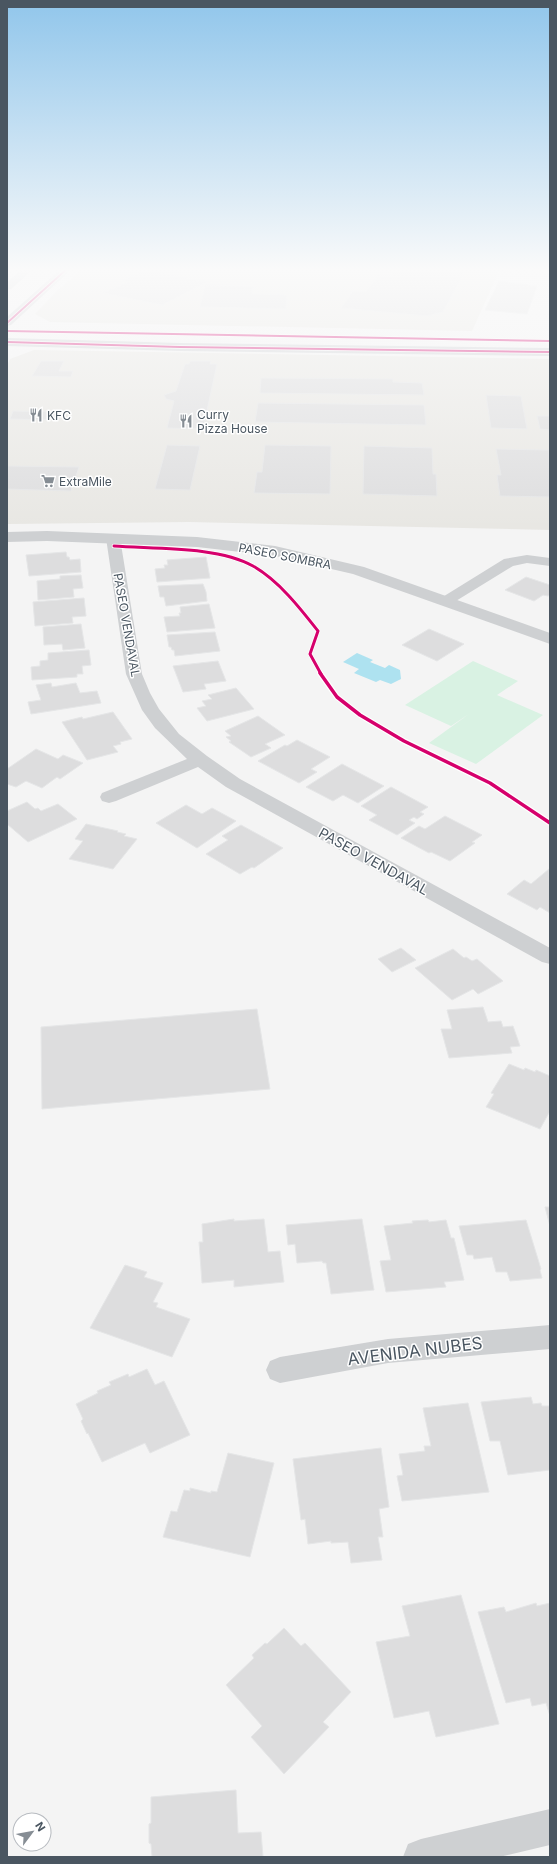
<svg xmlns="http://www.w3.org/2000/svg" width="557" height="1864" font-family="Inter,sans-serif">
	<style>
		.commercial { fill: #e8e7e3 }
		.green { fill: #d9f2e3 }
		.water { fill: #aee2f0 }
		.building { fill: #ddddde; stroke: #e5e6e7 }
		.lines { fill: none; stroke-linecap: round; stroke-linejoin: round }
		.minor { fill: #ced0d2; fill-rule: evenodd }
		.tertiary { fill: #ced0d2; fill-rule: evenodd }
		.secondary { fill: #ced0d4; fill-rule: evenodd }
		.primary { fill: #caced1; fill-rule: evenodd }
		.cycleway-far2-casing { stroke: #fff; stroke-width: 3.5 }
		.cycleway-far1-casing { stroke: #fff; stroke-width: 4.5 }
		.cycleway-casing { stroke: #fff; stroke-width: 6 }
		.cycleway-far2 { stroke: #d6006c; stroke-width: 2 }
		.cycleway-far1 { stroke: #d6006c; stroke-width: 3 }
		.cycleway { stroke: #d6006c; stroke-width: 3.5 }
		.labels { text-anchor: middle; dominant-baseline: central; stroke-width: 3; stroke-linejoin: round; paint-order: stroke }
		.far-poi-label { font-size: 12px; fill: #4a5661; stroke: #fff; text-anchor: start }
		.far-street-label { font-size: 12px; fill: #4a5661; stroke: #fff }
		.street-label { font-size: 14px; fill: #4a5661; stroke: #fff }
		.near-street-label { font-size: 17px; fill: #4a5661; stroke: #fff }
	</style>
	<rect width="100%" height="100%" fill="#f4f4f4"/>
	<path class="commercial" d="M85,267H501L472,331L50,322L35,314L58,290Z
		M34,350L550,359V530L189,522L7,524V366L10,359Z"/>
	<path class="green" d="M473,661L518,681L497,695L543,715L476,764L429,743L469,714L451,726L405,705Z"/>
	<path class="water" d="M357,653L373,660L370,662L385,668L389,665L400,670L401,679L391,684L380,680L376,682L354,673L359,669L343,662Z"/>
	<path class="building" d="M397,267H431L466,269L443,312L427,316L341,308L353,291L366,292L378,275L391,276Z
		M145,270L207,282L162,305L103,293L128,282L123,280Z
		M499,281L537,286L527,314L485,310Z
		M205,285L253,286L252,294L287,295L286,309L200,307Z
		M41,361H64L59,371H73L71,377L32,376Z
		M190,361H211L210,364H217L203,429L167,428L174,401L166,399L164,395L176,391L185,364H189Z
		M261,378L393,379V382L422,383L424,395L260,393Z
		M486,395L521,396L527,429L491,428Z
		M258,403L424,405L426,425L255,422Z
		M13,411L62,412L58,420L10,419Z
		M537,416H550V430L540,429Z
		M167,445L200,446L190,490L155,489Z
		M265,445L331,446L330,494L254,493L257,472H262Z
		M364,446L432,448L433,474H436L437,496L363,494Z
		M496,449L549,450L550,497L500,496L497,475H501Z
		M8,466L79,467L71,491L7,489Z
		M66,552L67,557H69L70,560L80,559L81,572L29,576L26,555Z
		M206,557L210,578L157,582L155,569L165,568L164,565H168L167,560Z
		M81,575L83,588L73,589L74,597L38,600L37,581L60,579V576Z
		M526,577L550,585V595L548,596L543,595L534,601L505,590Z
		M203,584L206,592L207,601L166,606L164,597H160L158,586Z
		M84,598L86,616L72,617L73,623L35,626L33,602Z
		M209,604L215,628L167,632L164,617L180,616L179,613H181L180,607Z
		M81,624L85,648L63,650L62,644L44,645L43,627Z
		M429,629L464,644L437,661L402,645Z
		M215,632L220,651L175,656L174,650H172L171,647H169L167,635Z
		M89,650L91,665L82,666L83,674H77V677L32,680L31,667L40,666V661L48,660V653Z
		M218,661L226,681L204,684L206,689L183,692L173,666Z
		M51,683L52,687L76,683L80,693L97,691L101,703L31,714L28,702L41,700L36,685Z
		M236,688L254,709L207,721L197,708L206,706L202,701L212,699L208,695Z
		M113,712L132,739L120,742L121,744L113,746L118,752L87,760L62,722L82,717L83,719Z
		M258,716L285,735L265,744L271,748L251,757L229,742L231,741L226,737L231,736L225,731Z
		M297,740L330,757L311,769L317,772L299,783L258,761L285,745L287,746Z
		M36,749L58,759L63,755L83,763L60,779L57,777L42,788L26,781L16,787L7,784V769Z
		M342,764L384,786L358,803L343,795L333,801L306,787Z
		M391,787L428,807L420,812L424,814L417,819L414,817L409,820L415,823L397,835L369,820L377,815L361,806Z
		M27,802L35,809L38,808L41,811L58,804L77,819L28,842L7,824V811Z
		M186,805L202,814L212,808L236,821L197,848L156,823Z
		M445,816L482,835L472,842L475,843L450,861L431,852L429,853L401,838L419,826L425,829Z
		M86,824L118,831L117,832L126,834L124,836L137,839L113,869L69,859L83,841L75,839Z
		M241,825L283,848L254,868L252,867L240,874L206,854L228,840L222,836Z
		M549,869L550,913L540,907L537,910L507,894L524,880L531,884Z
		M401,948L416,960L392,972L378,959Z
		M453,949L464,958L466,957L472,961L477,959L503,981L478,994L473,989L452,1000L415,968Z
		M483,1007L488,1022L501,1021L503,1027L513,1026L520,1046L510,1047L512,1053L449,1058L441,1029H452L447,1010Z
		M257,1009L270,1089L42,1109L41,1027Z
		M509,1064L524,1070L525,1068L535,1072L536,1070L550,1076V1111L540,1129L486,1107L494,1094L491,1093Z
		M545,1207H550V1226Z
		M234,1219V1221L264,1219L268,1252L280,1251L284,1282L234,1287V1280L202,1283L199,1242H203L202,1224Z
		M362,1219L374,1290L331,1294L326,1263H323L322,1261L297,1263L295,1244L288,1245L286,1225Z
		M428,1220L429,1222L446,1220L451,1238H454L464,1280L444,1282L446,1287L386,1292L380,1261L391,1260L384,1226L413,1223L412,1221Z
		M526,1220L541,1269L540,1270L542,1278L510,1281L507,1272H496L492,1257L474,1259L473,1255H467L459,1226Z
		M125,1265L147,1272L144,1277L163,1283L153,1302L158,1303L156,1307L190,1319L172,1357L90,1328Z
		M147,1369L155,1385L164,1381L190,1435L150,1453L145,1443L102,1462L88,1433L87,1434L81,1421L83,1419L76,1404L98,1393L97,1391L111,1385L109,1382L128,1374L129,1377Z
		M531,1397L533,1404L541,1403L542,1406H550V1470L508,1475L500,1441H490L481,1402Z
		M468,1403L489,1492L402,1501L397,1476L403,1475L399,1454L425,1451L424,1446H431L423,1408Z
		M381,1448L389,1507L379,1509L383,1537H378L382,1560L351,1563L348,1542L331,1543V1541L308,1544L305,1519L301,1520L293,1459Z
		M228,1453L274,1463L250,1557L163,1537L171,1511L177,1512L184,1490L190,1491V1488L211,1493V1491L217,1492Z
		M461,1595L499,1724L436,1737L429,1711L394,1718L376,1642L410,1636L402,1606Z
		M536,1603L537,1606L550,1603V1716L546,1703L532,1706L530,1698L506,1703L478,1612L504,1607L506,1612Z
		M284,1628L301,1646L305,1643L351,1692L323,1722L329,1727L284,1774L251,1737L262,1726L226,1685L254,1658L252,1655L265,1643L267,1644Z
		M236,1790L238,1833L261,1832L263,1857H152L151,1844L149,1843V1824L151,1823V1797Z"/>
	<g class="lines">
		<path class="minor" d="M113,534L118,535L120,538L142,674L150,693L159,709L179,734L207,756L240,779L550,948V964L542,962L226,787L198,767L116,801L109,803L102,801L100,797L102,793L187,759L155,728L142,710L126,674L106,538L108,535Z
			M527,555L550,558V566L527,563L513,566L451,604L446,606L441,604L438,601L441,598L504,559Z
			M550,1325V1349L388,1363L280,1383L270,1379L266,1370L270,1361L280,1357L388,1339Z
			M550,1809V1845L499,1857H403L408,1844L421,1839Z"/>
		<path class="tertiary" d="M542,267H550V270L543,269Z
			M47,531L197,537L275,546L364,567L550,633V644L353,574L275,556L197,547L47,541L7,542V532Z"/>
		<path class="secondary" d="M7,338L180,343L550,348V356L180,351L7,346Z"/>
		<path class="primary" d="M25,267H36L11,289L7,290V282Z
			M63,267H74L11,325L7,326V317Z"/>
		<g class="cycleway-far2-casing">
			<path id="cycleway-far2" d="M7,323L69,267
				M7,331L550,341
				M7,342L180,347L550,352"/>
		</g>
		<g class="cycleway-far1-casing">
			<path id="cycleway-far1" d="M114,546C154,549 218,546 253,566C279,581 300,608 318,631L310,654L321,674"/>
		</g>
		<g class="cycleway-casing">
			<path id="cycleway" d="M320,673L337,697L360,715L404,741L490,783L550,823"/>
		</g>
		<use href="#cycleway-far2" class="cycleway-far2"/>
		<use href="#cycleway-far1" class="cycleway-far1"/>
		<use href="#cycleway" class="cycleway"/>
	</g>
	<linearGradient id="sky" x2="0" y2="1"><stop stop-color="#91c6eb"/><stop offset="0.51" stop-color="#fafafa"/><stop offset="1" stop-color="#fafafa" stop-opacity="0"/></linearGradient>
	<rect width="557" height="528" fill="url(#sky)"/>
	<defs>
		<g id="restaurant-bare" transform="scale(1.08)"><path d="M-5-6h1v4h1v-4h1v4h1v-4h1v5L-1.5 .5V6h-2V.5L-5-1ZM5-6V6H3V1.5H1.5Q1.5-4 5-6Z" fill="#868d94" stroke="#fff" stroke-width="2.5" paint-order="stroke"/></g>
		<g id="supermarket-bare" transform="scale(1.08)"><path d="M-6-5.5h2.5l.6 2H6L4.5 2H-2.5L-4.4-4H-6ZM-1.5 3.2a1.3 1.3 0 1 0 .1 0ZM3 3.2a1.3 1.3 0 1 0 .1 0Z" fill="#868d94" stroke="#fff" stroke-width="2.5" paint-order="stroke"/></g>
	</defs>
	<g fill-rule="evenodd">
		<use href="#restaurant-bare" x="36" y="415"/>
		<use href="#restaurant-bare" x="186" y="421"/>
		<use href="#supermarket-bare" x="48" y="481"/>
	</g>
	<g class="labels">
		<g class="far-poi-label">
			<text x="197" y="414">Curry<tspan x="197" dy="14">Pizza House</tspan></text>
			<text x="47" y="415">KFC</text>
			<text x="59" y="481">ExtraMile</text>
		</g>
		<g class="far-street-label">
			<text transform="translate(285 556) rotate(11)">PASEO SOMBRA</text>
			<text transform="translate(127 625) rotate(80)">PASEO VENDAVAL</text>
		</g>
		<g class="street-label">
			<text transform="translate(374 861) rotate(29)">PASEO VENDAVAL</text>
		</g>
		<g class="near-street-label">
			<text transform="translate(415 1351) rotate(-7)">AVENIDA NUBES</text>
		</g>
	</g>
	<rect width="557" height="1864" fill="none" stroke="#4a5661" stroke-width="16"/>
	<g transform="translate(32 1832) rotate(58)"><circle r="19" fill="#ffffff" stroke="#b7bbc0"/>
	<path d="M0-3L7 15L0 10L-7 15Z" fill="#868d94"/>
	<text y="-6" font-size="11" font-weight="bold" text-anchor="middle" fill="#4a5661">N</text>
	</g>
</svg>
